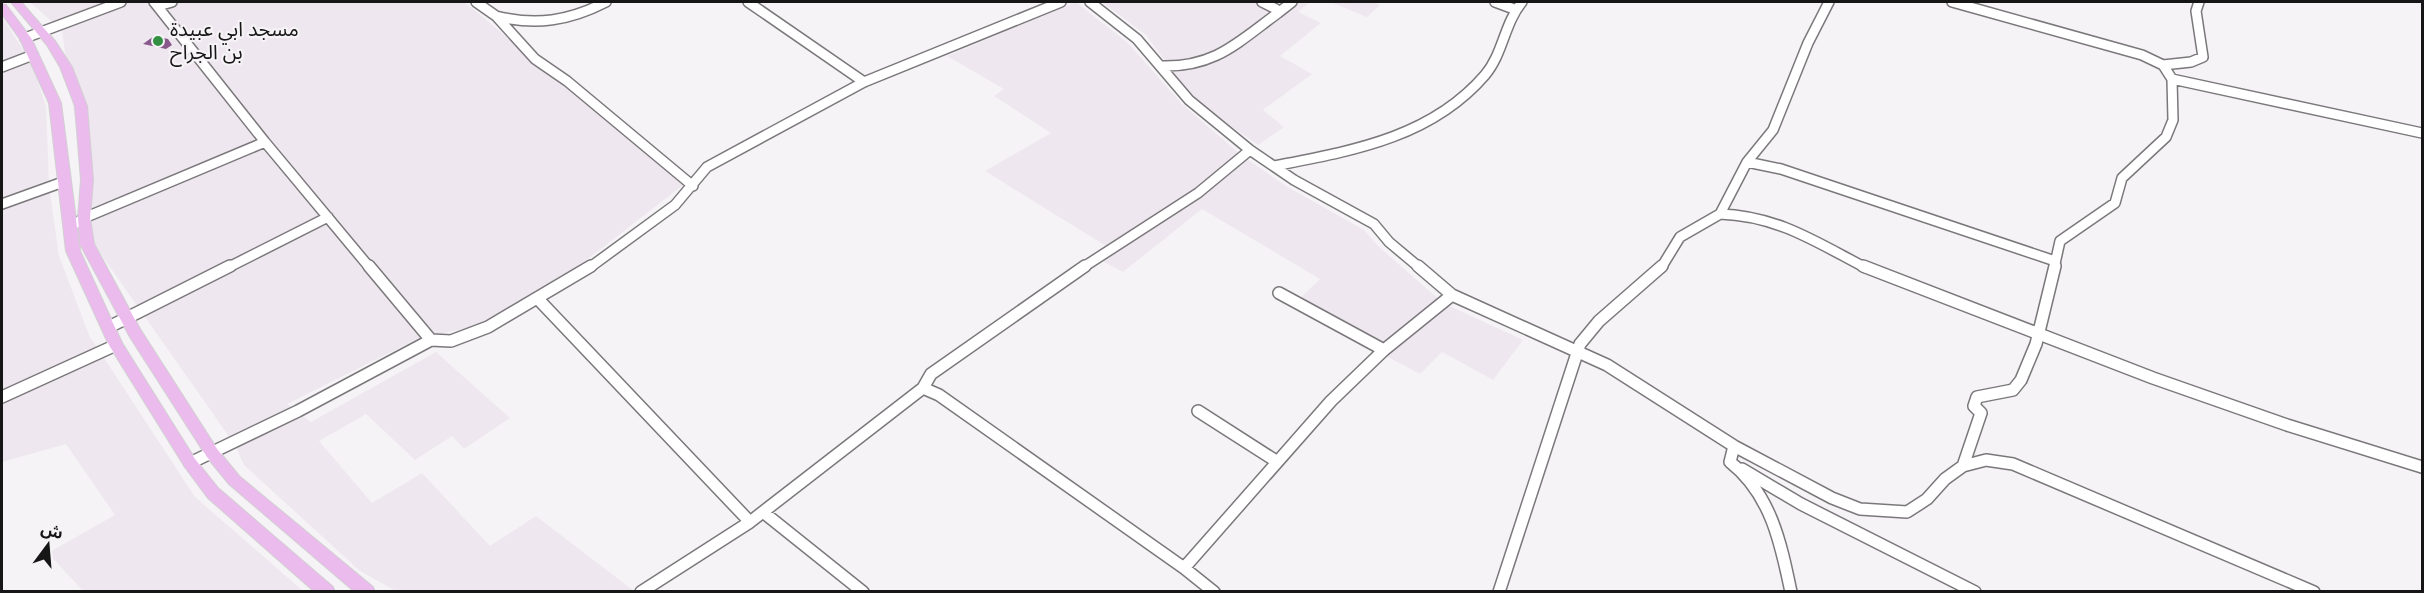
<svg xmlns="http://www.w3.org/2000/svg" width="2424" height="593" font-family="'Times New Roman','Noto Sans Arabic',serif">
	<style>
		.built { fill: #efe7ef }
		.building { fill: #885a8c }
		.lines { fill: none; stroke-linecap: round; stroke-linejoin: round }
		.minor-far1-casing { stroke: #7b787b; stroke-width: 12 }
		.minor-casing { stroke: #7b787b; stroke-width: 14 }
		.major-casing { stroke: #d1d0d1; stroke-width: 2 }
		.minor-far1 { stroke: #fff; stroke-width: 9 }
		.minor { stroke: #fff; stroke-width: 11 }
		.major { fill: #ebbbee; fill-rule: evenodd }
		.poi-dot { fill: #339042; stroke: #f5f3f5; stroke-width: 2 }
		.labels { text-anchor: middle; dominant-baseline: central; stroke-width: 4.5; stroke-linejoin: round; paint-order: stroke }
		.poi-label { font-size: 20px; fill: #171617; stroke: #f5f3f5; text-anchor: start }
	</style>
	<rect width="100%" height="100%" fill="#f5f3f5"/>
	<path class="built" d="M30,2H465L683,185L584,262L492,323L419,338L287,404L311,422L436,352L510,418L464,449L452,436L415,460L366,414L319,441L372,503L422,473L490,546L536,516L634,591H396L360,571L244,465L235,445L93,243L62,31Z
		M1076,2L1128,43L1182,104L1241,155L1286,186L1364,230L1379,247L1443,303L1523,340L1493,380L1442,352L1420,374L1292,306L1320,279L1202,209L1123,272L1104,262L1106,246L985,171L1051,133L994,96L1004,89L947,56Z
		M1102,2H1310L1298,12L1321,23L1280,56L1312,74L1263,110L1284,127L1258,145L1193,99L1146,35Z
		M1330,2H1373L1380,5L1367,17Z
		M2,17L31,62L46,106L49,186L59,256L89,335L195,497L303,591H83L48,553L115,515L66,444L2,462Z"/>
	<path class="building" d="M154,36L168,39L172,45L166,49L143,44Z"/>
	<g class="lines">
		<g class="minor-far1-casing">
			<path id="minor-far1" d="M154,2L265,142L370,268
				M476,2L496,16L535,59L567,81L693,186
				M748,2L864,82
				M1090,2L1137,39L1189,100L1250,150L1294,180L1374,224L1389,242L1420,268
				M1495,2L1514,9
				M1952,2L2142,55L2163,65L2172,79L2173,120L2166,137L2122,178L2115,203L2060,241L2054,268
				M158,6L172,2
				M1278,13L1292,2
				M496,16C536,26 569,21 606,2
				M25,38L121,2
				M2163,65L2191,62L2203,57L2196,11L2199,2
				M1160,66C1214,68 1237,43 1278,13L1276,9L1262,2
				M2,67L33,55
				M2172,79L2422,133
				M1747,162L1781,169L2055,261
				M1274,166C1351,151 1431,138 1485,75C1503,54 1504,24 1522,2
				M2,204L63,182
				M1720,214C1778,216 1816,242 1866,268
				M70,227L84,218L265,142
				M227,268L328,217
				M589,268L675,205L707,167L864,82L1061,2
				M1082,268L1198,193L1250,150
				M1661,268L1680,237L1720,214L1747,162L1773,130L1808,43L1829,2"/>
		</g>
		<g class="minor-casing">
			<path id="minor" d="M369,266L431,340
				M1418,266L1452,295L1607,365L1734,446L1832,498L1860,509L1907,512L1927,499L1945,479L1963,466L1986,460L2013,464L2314,592
				M1863,266L2153,378L2287,425L2422,467
				M1279,293L1384,350
				M538,299L750,522
				M109,327L230,266
				M923,388L939,395L1184,568L1331,401L1384,350L1452,295
				M2,397L116,345
				M1198,411L1276,461
				M1734,446L1730,462C1771,494 1781,544 1791,592
				M190,463L298,411L431,340L451,341L488,327L591,266
				M1963,466L1981,413L1974,406L1977,397L2013,390L2021,380L2036,344L2055,266
				M1742,469L1801,504L1975,592
				M763,512L863,592
				M1184,568L1214,592
				M641,592L750,522L923,388L931,374L1085,266
				M1499,592L1580,344L1599,321L1662,266"/>
		</g>
		<g class="major-casing">
			<path id="major" d="M11,2H21L55,41L72,67L87,106L93,180L90,218L94,244L140,329L217,449L239,476L373,587L375,592H355L229,484L207,457L130,337L80,244L78,218L81,180L75,106L60,67L47,45Z
				M2,4L6,5L31,38L61,103L80,251L122,343L195,459L218,488L333,587L335,592H315L208,498L185,467L109,345L66,251L49,103L20,39L2,14Z"/>
		</g>
		<use href="#minor-far1" class="minor-far1"/>
		<use href="#minor" class="minor"/>
		<use href="#major" class="major"/>
	</g>
	<circle class="poi-dot" cx="158" cy="41" r="6"/>
	<g class="labels">
		<g class="poi-label">
			<text x="170" y="29">مسجد ابي عبيدة<tspan x="170" dy="23">بن الجراح</tspan></text>
		</g>
	</g>
	<rect width="2424" height="593" fill="none" stroke="#171617" stroke-width="6"/>
	<g transform="translate(48 545) rotate(16)" stroke="#f5f3f5" stroke-width="4.5" paint-order="stroke">
	<path d="M0-4.5L10 22L0 15L-10 22Z" fill="#171617"/>
	<text y="-9" font-size="16" font-weight="bold" text-anchor="middle" fill="#171617">ش</text>
	</g>
</svg>
